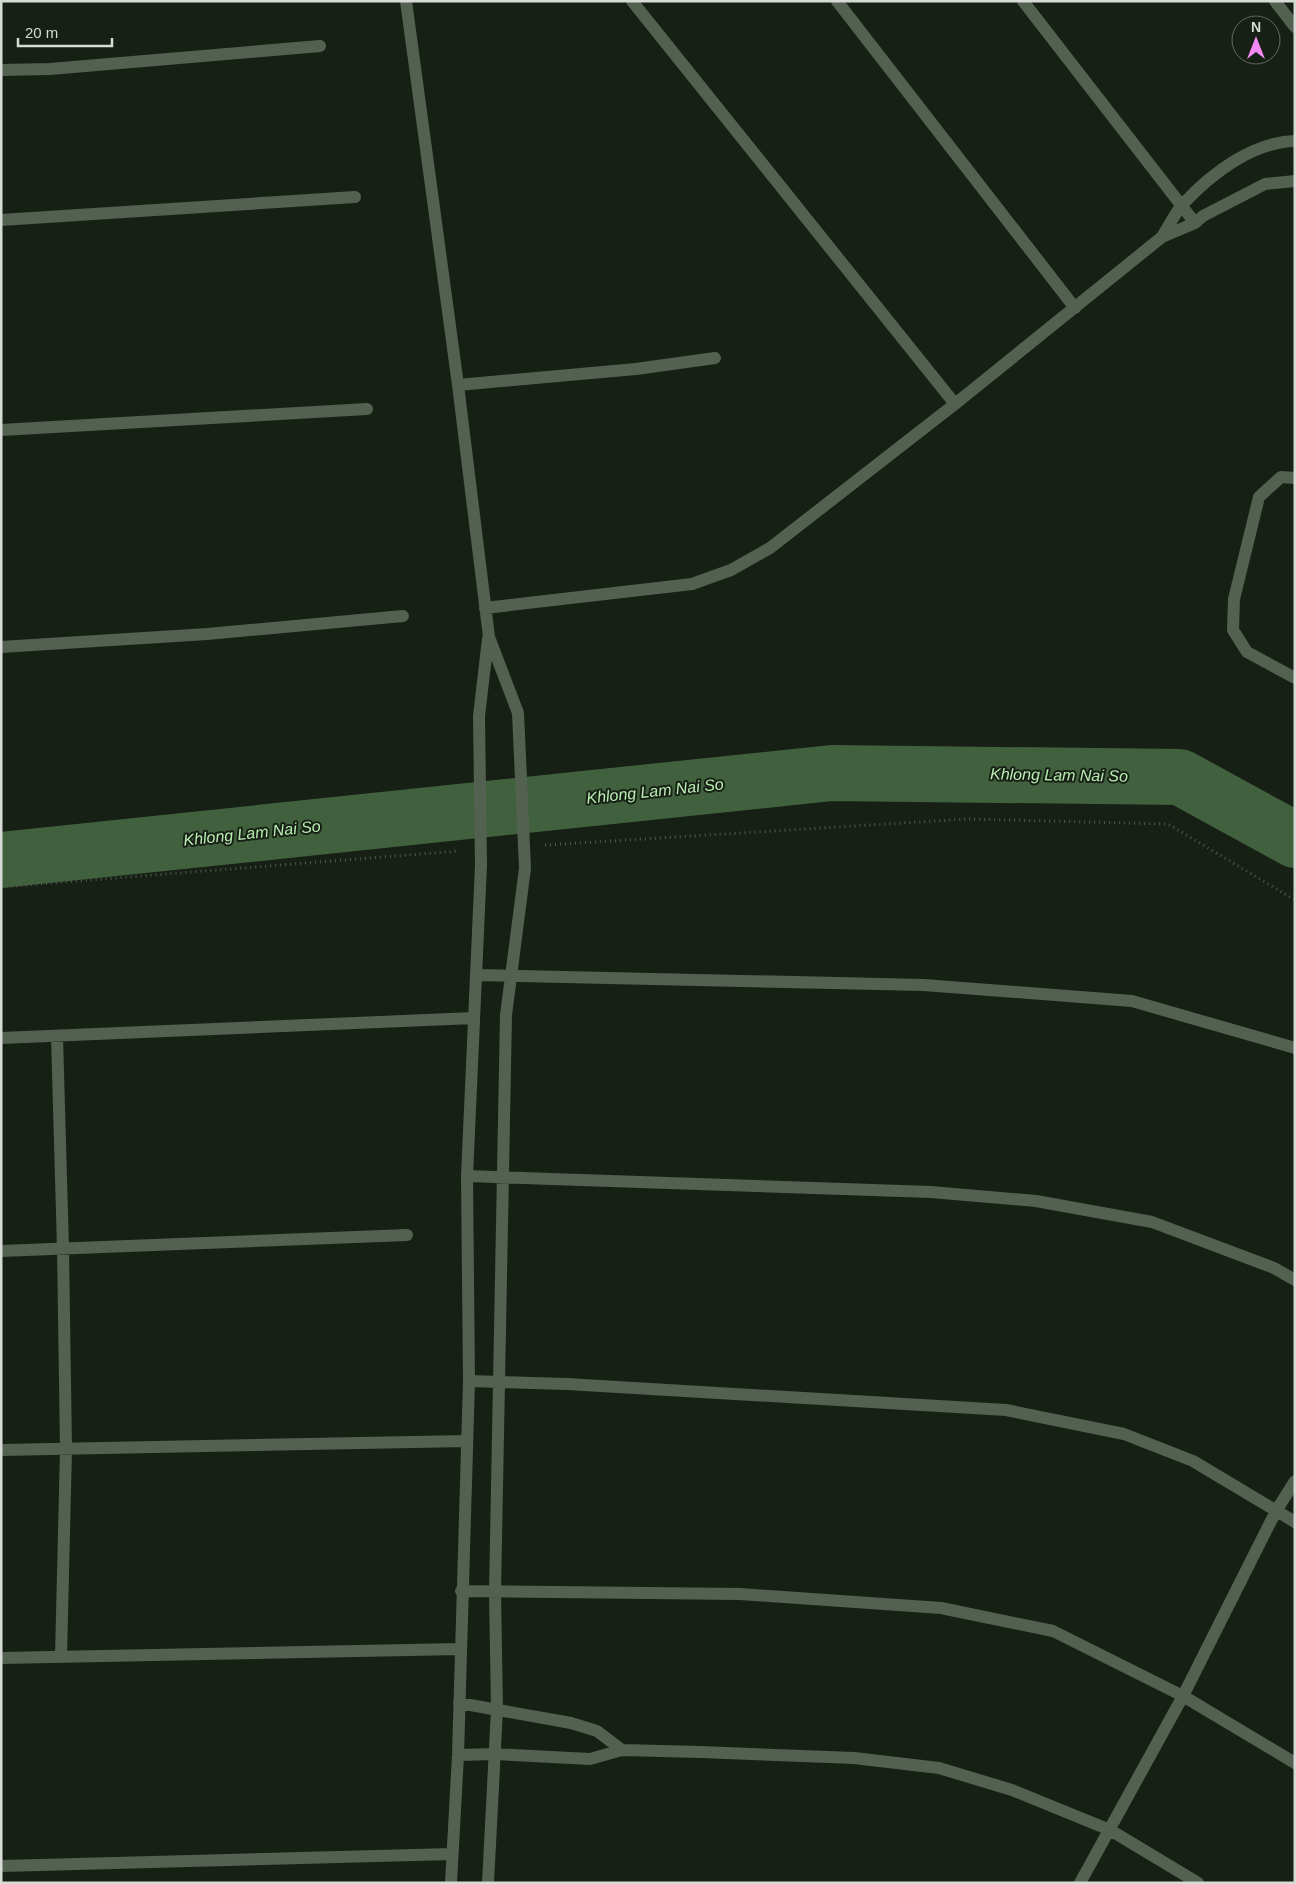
<svg xmlns="http://www.w3.org/2000/svg" width="1296" height="1884" font-family="Arial,sans-serif">
	<style>
		.lines { fill: none; stroke-linecap: round; stroke-linejoin: round }
		.river { stroke: #41613e; stroke-width: 56 }
		.path { stroke: #51594f; stroke-width: 3; stroke-dasharray: 1 4; stroke-linecap: butt }
		.minor { stroke: #536151; stroke-width: 12 }
		.labels { text-anchor: middle; dominant-baseline: central; stroke-width: 4; stroke-linejoin: round; paint-order: stroke }
		.water-label { font-size: 16px; font-style: italic; fill: #b9edb2; stroke: #172015 }
	</style>
	<rect width="100%" height="100%" fill="#172015"/>
	<g class="lines">
		<path class="river" d="M1,860L832,773L1180,777L1295,840"/>
		<path class="path" d="M545,845L968,819L1168,824L1295,900
			M1,887L459,851"/>
		<path class="minor" d="M406,1L458,385L489,637L518,713L525,868L506,1015L495,1592L497,1709L488,1883
			M632,1L955,404
			M837,1L1075,308
			M1023,1L1195,223
			M1275,1L1295,27
			M1,70L50,69L320,46
			M1,220L355,197
			M1162,237C1169,226 1175,213 1183,204C1211,174 1252,142 1295,141
			M458,385L636,369L715,358
			M1,430L367,409
			M1295,478L1281,477L1259,497L1234,599L1233,630L1247,652L1295,678
			M485,608L692,584L731,570L770,548L955,404L1162,237L1195,223L1203,216L1265,184L1295,181
			M1,647L207,634L403,616
			M477,975L924,985L1132,1001L1295,1048
			M57,1036L63,1249L66,1449L61,1657
			M1,1038L474,1018
			M467,1176L931,1192L1036,1201L1152,1222L1274,1268L1295,1280
			M1,1251L407,1235
			M469,1381L567,1384L1006,1410L1124,1434L1193,1461L1295,1522
			M1,1450L467,1441
			M461,1591L740,1594L941,1608L1053,1631L1183,1696L1295,1763
			M1,1658L460,1649
			M459,1703L571,1723L597,1731L622,1750
			M458,1755L496,1754L590,1759L622,1750L700,1752L854,1758L939,1768L1012,1790L1110,1830L1198,1883
			M1,1866L452,1854
			M451,1883L458,1755L469,1381L467,1176L481,865L479,716L488,639
			M1080,1883L1183,1696L1276,1511L1295,1481"/>
	</g>
	<g class="labels">
		<g class="water-label">
			<text transform="translate(1059 775) rotate(1)">Khlong Lam Nai So</text>
			<text transform="translate(655 791) rotate(-6)">Khlong Lam Nai So</text>
			<text transform="translate(252 833) rotate(-6)">Khlong Lam Nai So</text>
		</g>
	</g>
	<rect width="1296" height="1884" fill="none" stroke="#d6dcd5" stroke-width="5"/>
	<g transform="translate(1256 40)"><circle r="24" fill="#172015" stroke="#636b62"/>
	<path d="M0-4L9 19L0 12L-9 19Z" fill="#f28af3"/>
	<text y="-8" font-size="14" font-weight="bold" text-anchor="middle" fill="#d6dcd5">N</text>
	</g>
	<path d="M18 38v8h94v-8" fill="none" stroke="#d6dcd5" stroke-width="2.5"/>
	<text x="25" y="38" font-size="15" fill="#d6dcd5" stroke="#172015" stroke-width="4" paint-order="stroke">20 m</text>
</svg>
